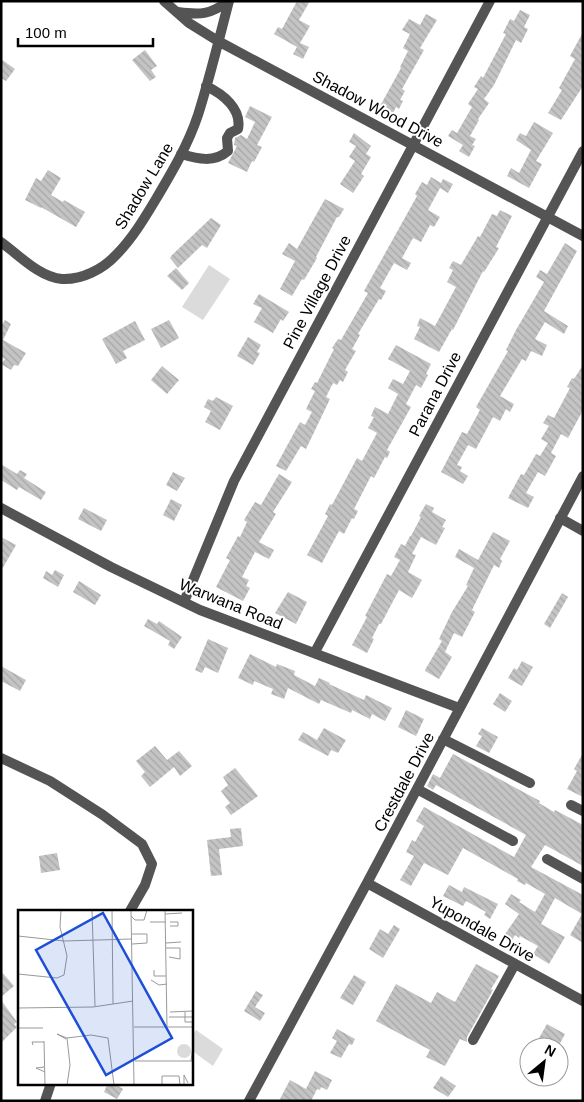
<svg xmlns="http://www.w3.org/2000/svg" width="584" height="1102" font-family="Helvetica,sans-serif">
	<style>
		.pitch { fill: #dbdbdb }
		.building { fill: url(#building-back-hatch) }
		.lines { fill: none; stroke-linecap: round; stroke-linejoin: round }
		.minor { stroke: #545454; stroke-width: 10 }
		.labels { text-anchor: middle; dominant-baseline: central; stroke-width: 4; stroke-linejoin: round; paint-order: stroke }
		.street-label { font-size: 16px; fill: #000; stroke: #fff }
		.inset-road { fill: none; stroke: #999; stroke-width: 1 }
		.view { fill: #1d4ed8; fill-opacity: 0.15; stroke: #1d4ed8; stroke-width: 2.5 }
		.inset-edge { fill: none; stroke: #000; stroke-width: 2.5 }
	</style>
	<defs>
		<pattern id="building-back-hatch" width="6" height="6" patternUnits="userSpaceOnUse" patternTransform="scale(1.25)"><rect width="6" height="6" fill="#c4c4c4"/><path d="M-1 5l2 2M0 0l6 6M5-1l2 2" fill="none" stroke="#a7a7a7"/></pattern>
	</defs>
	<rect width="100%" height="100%" fill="#fff"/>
	<path class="pitch" d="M209,265L230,279L203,320L182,307Z
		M196,1030L223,1049L213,1066L191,1050V1037Z"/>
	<path class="building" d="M297,1H310L299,20L310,26L300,43L309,47L303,59L293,54L297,47L274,34L278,27L282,29Z
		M520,10L530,15L524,27L528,29L521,43L516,40L494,85L484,99L489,103L478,119L479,120L470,136L476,139L472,145L475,146L469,157L459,151L463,145L448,136L452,130L457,133L472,107L468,104L478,89L474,87L481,76L483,78L506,34L503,33L510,19L514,21Z
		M426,14L437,20L420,48L424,50L402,89L405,91L400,100L403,101L399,109L396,107L393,113L380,106L401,68L400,67L408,51L403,48L410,34L402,30L409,19L420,25Z
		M583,32V86L561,120L548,113L562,90L559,88L575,59L570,56Z
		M145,50L157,66L151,70L156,77L150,81L132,60Z
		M1,59L15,69L6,81L1,78Z
		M250,106L272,117L257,145L262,147L254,162L252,161L247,172L228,163L237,146L234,145L235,138L241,135L247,139L255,122L245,117Z
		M534,122L553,133L536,161L542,164L529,188L507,176L511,168L519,173L531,150L516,140L520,133L526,136Z
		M354,133L371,146L366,154L371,157L361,174L364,176L353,193L340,184L355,161L349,157L356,146L349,142Z
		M48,170L61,178L51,195L63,202L64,200L85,212L76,227L41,207V208L25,200L36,178L41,181Z
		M431,177L441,183L443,179L453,184L448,193L440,188L428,210L440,217L434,227L430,225L421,242L413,238L402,258L411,263L407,270L394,263L380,288L386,291L381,300L379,299L358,334L360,335L352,349L356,351L345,370L348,372L343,382L340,380L337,385L333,383L326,397L330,399L306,449L301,446L286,471L276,466L300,422L305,425L312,412L306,409L315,391L311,389L315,382L317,383L334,349L332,348L338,339L341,340L368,293L364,291L417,196L415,194L422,182L427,185Z
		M325,199L344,209L339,217H337L316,257L317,258L304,280L302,279L292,296L280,289L295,261L282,254L289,243L297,249Z
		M500,210L512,216L496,247L499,248L484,272L483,271L453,330L452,329L439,352L414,339L420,327L417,326L420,318L435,326L456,287L447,282L453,270L449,268L453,261L461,265L478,236L480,237L492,214L497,216Z
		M211,218L221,225L207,248L202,245L178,268L170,258L172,255Z
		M565,243L577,251L544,311L568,326L564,334L545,322L535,339L547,345L542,356L531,351L526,361L522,359L500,396L514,404L510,412L506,409L500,421L493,417L476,449L468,445L457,465L462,467L460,471L468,476L463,484L441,472L462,432L467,434L480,410L476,407L508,351L506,350L516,330L544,282L536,277L540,270L547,274Z
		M176,268L189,283L182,290L167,276Z
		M259,294L289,312L283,321L281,319L273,333L254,322L262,308L253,304Z
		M5,320L11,324L3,340L26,353L18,366L14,365L11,370L1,364L5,359L1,357V326Z
		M169,320L179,338L161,348L151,329Z
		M135,321L145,340L123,351L127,358L116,364L102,339Z
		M248,337L261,345L257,352L260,353L253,365L237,356Z
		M396,345L431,364L426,374L428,375L421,388L416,385L406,404L411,407L387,450L390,452L387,458L385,457L374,478L371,476L354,509L358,511L354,519L352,518L344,534L339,531L322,563L307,555L328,516L325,514L330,504L332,505L357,458L362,461L377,433L368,428L374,417L371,416L375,407L388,414L398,394L388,388L393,379L403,384L410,371L388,359Z
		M583,365V410L568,438L561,434L551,453L556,456L545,476L538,472L526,493L534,497L528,508L508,498L521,474L524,475L536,454L540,456L548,443L541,439L549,426L543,423L548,415L554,418L570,388L567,387L572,378L574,379Z
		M162,366L179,380L167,394L151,380Z
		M216,397L233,406L220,430L205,422L211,411L204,407L208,399L213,401Z
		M1,464L17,474L20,470L27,474L24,478L46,492L41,500L19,487L17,490L1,480Z
		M173,472L185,478L177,491L166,485Z
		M279,474L292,482L273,512L276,514L259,542L274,550L269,559L255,552L242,577L249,580L246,586L250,588L243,601L216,587L230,560L226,558L238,536L240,537L247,522L244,520L255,502L261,505Z
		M171,499L182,505L174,521L163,515Z
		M426,504L434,508L432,512L446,520L442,527L445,528L436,545L421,537L412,554L416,555L408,572L422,580L412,598L399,590L381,624H379L372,638L374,639L367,653L352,645L367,617L365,616L387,574L391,576L400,560L394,557L401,544L405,546L410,536H411L421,517L419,516Z
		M84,508L107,520L101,531L78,519Z
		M493,532L510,541L500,559L502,561L499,568L494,565L472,610L475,612L462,637L454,633L445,652L452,657L439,679L425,671V670L442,641L439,639L452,612L468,586L466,585L474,568L455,557L459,549L478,560Z
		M1,537L16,545L1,571Z
		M55,570L64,575L58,587L43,578L46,571L52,575Z
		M79,581L101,595L95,605L73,592Z
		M288,592L307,602L296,624L275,613Z
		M562,593L568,597L550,628L544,624Z
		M148,619L157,624L159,621L182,637L174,649L168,645L170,641L144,626Z
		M208,639L228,648L218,673L205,667L202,673L195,670Z
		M250,654L276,667L277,664L295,671L294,675L315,686L319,678L330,683L329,684L364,700L366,695L392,708L385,721L372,714L370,719L352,710L351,713L321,700L319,704L288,688L284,699L271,694L273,689L254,681L253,685L238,678Z
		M522,661L533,667L522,686L508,678L514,668L517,670Z
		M1,666L26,680L20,691L1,681Z
		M500,693L512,701L505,712L493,704Z
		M406,710L424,719L416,736L398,727Z
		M324,728L346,740L338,753L331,750L328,756L298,740L303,732L317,740Z
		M482,728L498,737L489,753L476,746L482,736L478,734Z
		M155,746L167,760L179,751L192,766L180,776L174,767L150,787L141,776L145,772L136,761Z
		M583,753V797L567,789L577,771L574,769Z
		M453,754L540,801L539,803L554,812L555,810L583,825V866L545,845L531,867L583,895V943L570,935L582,914L555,898L541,924L565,937L549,964L533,954L538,946L520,936L519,938L515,935L511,942L503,937L519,914L505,904L511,894L521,900L519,902L535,912L545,894L526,883L525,885L517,881L518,879L463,848L448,875L424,863L411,886L400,880L414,856L406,852L412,840L415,842L424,826L416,821L424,807L514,857L526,835L436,785L433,790L427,786L433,774L440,778Z
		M235,768L258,796L231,815L225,807L230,803L221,791L228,785L223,777Z
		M241,828L243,846L219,849L222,875L211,876L207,840L231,837L230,829Z
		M57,853L60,870L41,873L39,856Z
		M449,885L462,892L464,887L498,904L490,919L484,915L486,912L466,901L463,906L443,896Z
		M394,925L400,929L383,958L369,949L380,929L388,934Z
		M476,964L499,976L491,989L493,990L467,1037V1042L460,1039L445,1066L426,1057L430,1050L376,1021L396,984L431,1003L437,992L455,1002Z
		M1,971L14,986L1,997Z
		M354,975L366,982L353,1005L340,998Z
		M256,991L263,995L255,1007L265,1013L260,1021L244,1011Z
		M1,1000L17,1022L14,1024L17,1027L1,1043Z
		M547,1024L565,1034L558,1047H534Z
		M337,1029L355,1039L352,1045L349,1044L341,1058L330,1053L337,1041L332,1038Z
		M315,1071L332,1080L327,1090L321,1087L320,1090L317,1089L311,1101H284L280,1099L290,1080L306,1089Z
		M441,1076L456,1086L448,1097L433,1088Z
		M108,1083H120L118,1086L123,1089L117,1099L104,1092Z"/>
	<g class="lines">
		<path class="minor" d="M164,1L189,23L218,41L583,236
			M178,12C199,15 211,15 228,1
			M181,154C198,159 214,163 228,151L227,138L230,133L238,129C242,109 223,94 206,86
			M1,242C19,255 39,277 62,279C82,280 103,269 116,255C132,239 144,219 156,199C172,172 188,145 198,115C210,77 219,39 229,1
			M1,508L111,567L200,610L459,708
			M560,518L583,531
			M184,602L234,481L490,1
			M315,652L583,151
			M443,739L530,783
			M1,758L50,781L103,815L142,844L152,864L145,885L130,911
			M417,789L513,841
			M571,805L583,811
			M547,859L583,879
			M367,883L583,1001
			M473,1040L515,964
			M45,1101L51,1083
			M249,1101L367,883L583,476"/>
	</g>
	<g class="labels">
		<g class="street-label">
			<text transform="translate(378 109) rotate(28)">Shadow Wood Drive</text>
			<text transform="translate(144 186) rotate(-59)">Shadow Lane</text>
			<text transform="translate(317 292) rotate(-62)">Pine Village Drive</text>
			<text transform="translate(435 394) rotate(-62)">Parana Drive</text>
			<text transform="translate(231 604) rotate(22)">Warwana Road</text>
			<text transform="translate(404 782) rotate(-62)">Crestdale Drive</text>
			<text transform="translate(482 929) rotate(29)">Yupondale Drive</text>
		</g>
	</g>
	<g transform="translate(18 910)">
		<rect width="175" height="175" fill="#fff"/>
		<path d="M159 141a7 7 0 1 1 14 0a7 7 0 1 1-14 0Z" fill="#dbdbdb"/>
		<path class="inset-road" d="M74,0L77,96M94,0L95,94M113,0L116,175M147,0L149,117M147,4L164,3M113,6L117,10H126L129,0M132,12H148M152,16H160V12H152M0,26L46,31L114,29M148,33L163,32M114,34L129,33V24H114M148,38H162V49L151,47M136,60V66H148M0,64L39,68L46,65L49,46L42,17L43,0M133,70L141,75L149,74M0,98L75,97L115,91M152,102L175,101M167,102V112H175M151,107H175M116,117H175M0,118H25M48,129L39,124L49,128M26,131L27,175M15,135L14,132H26M117,151H175M173,151L175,136M26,157L18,158L27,162M49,175L52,155L49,128L73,125L90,128L96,175M144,175V166H161L162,175M166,175V165L170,173"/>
		<path class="view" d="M85,3L154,128L88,165L18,40Z"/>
		<rect width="175" height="175" class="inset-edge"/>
	</g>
	<rect width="584" height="1102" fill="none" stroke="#000000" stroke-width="5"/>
	<g transform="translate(544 1062) rotate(29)"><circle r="24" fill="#ffffff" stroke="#999999"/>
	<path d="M0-4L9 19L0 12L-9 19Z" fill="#000000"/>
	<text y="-8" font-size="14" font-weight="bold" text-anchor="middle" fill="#000000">N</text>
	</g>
	<path d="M18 38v8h135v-8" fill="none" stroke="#000000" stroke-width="2.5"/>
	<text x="25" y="38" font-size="15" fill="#000000" stroke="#ffffff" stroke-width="4" paint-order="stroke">100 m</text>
</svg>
